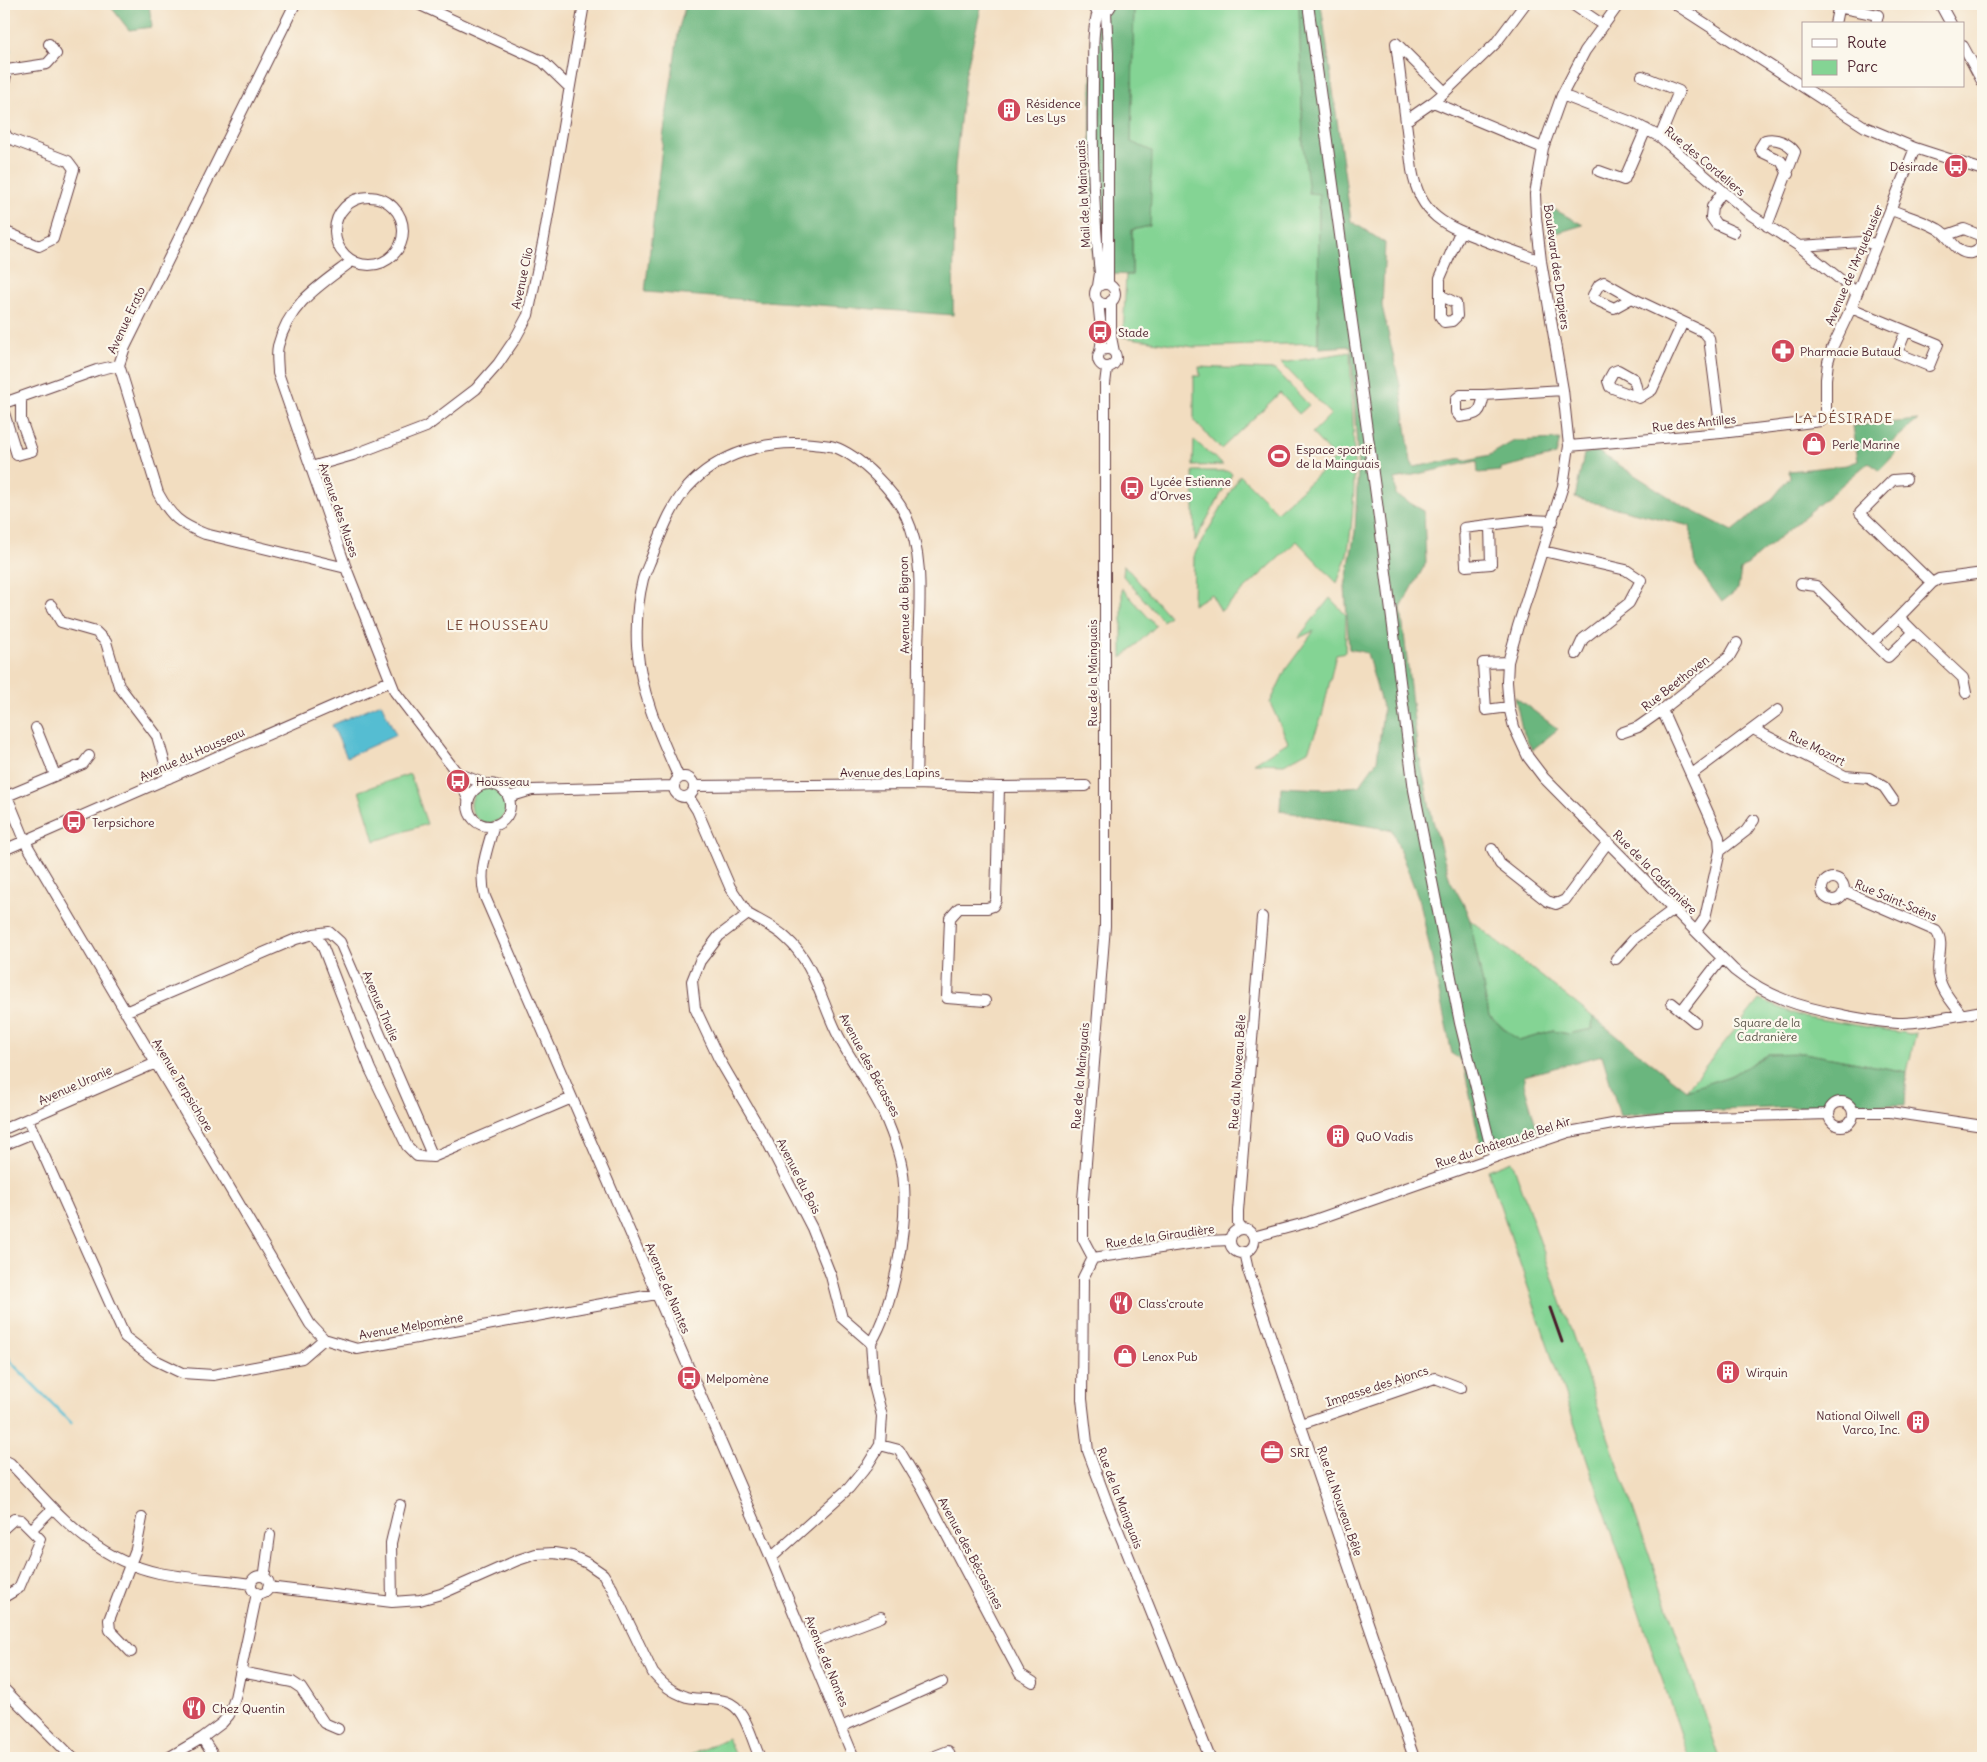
<svg xmlns="http://www.w3.org/2000/svg" width="1987" height="1762" font-family="Delius,sans-serif">
	<style>
		.green { fill: #84d494; stroke: #677a60 }
		.forest { fill: #6bb67e; stroke: #5a6a54 }
		.water { fill: #54bdd2; stroke: #4f6e7e }
		.lines { fill: none; stroke-linecap: round; stroke-linejoin: round }
		.stream { stroke: #54bdd2; stroke-width: 3 }
		.minor-casing { stroke: #633c41; stroke-width: 12 }
		.minor { stroke: #fff; stroke-width: 10 }
		.rail { stroke: #4a1f2b; stroke-width: 3 }
		.labels { text-anchor: middle; dominant-baseline: central; stroke-width: 4.5; stroke-linejoin: round; paint-order: stroke }
		.poi-label { font-size: 12px; fill: #4a1f2b; stroke: #fbf7ec; text-anchor: start }
		.street-label { font-size: 12px; fill: #4a1f2b; stroke: #fbf7ec }
		.park-label { font-size: 12px; fill: #5b554a; stroke: #fbf7ec }
		.neighbourhood-label { font-size: 14px; letter-spacing: 1px; fill: #7c4d3e; stroke: #fbf7ec }
	</style>
	<rect width="100%" height="100%" fill="#fbf7ec"/>
	<filter id="ink" filterUnits="userSpaceOnUse"><feTurbulence type="fractalNoise" baseFrequency=".02" numOctaves="2"/><feDisplacementMap in="SourceGraphic" scale="10" xChannelSelector="R" yChannelSelector="G"/><feConvolveMatrix kernelMatrix="1 2 1 2 8 2 1 2 1" color-interpolation-filters="sRGB"/></filter>
	<filter id="wash" filterUnits="userSpaceOnUse"><feTurbulence type="fractalNoise" baseFrequency=".0096" numOctaves="4" result="noise"/><feDisplacementMap in="SourceGraphic" scale="20" xChannelSelector="R" yChannelSelector="G"/><feGaussianBlur stdDeviation="1.12" result="paint"/><feColorMatrix in="noise" values="0 0 0 0 0 0 0 0 0 0 0 0 0 0 0 0 0 1.4 0 .05"/><feComposite in="paint" operator="in"/></filter>
	<g filter="url(#wash)">
		<rect width="100%" height="100%" fill="#f2ddc0"/>
		<path class="green" d="M1134,4H1299L1303,144L1319,194L1318,343L1194,347L1123,337L1126,275H1132V230L1149,226L1131,142Z
			M1350,352C1352,418 1359,485 1348,550C1346,561 1341,572 1337,583L1297,541L1221,611L1211,594L1193,605L1194,555L1240,475L1277,512L1335,459L1312,433L1331,414L1281,363Z
			M1199,367L1275,370L1309,405L1299,414L1280,393L1221,449L1194,421V376H1200Z
			M1194,440L1223,465L1193,466Z
			M1193,471H1229L1232,474L1195,541Z
			M1124,565L1169,616L1163,621L1123,576Z
			M1122,588L1156,626L1122,658Z
			M1330,598L1346,615L1345,652L1336,654L1322,716L1308,751L1284,764L1254,763L1288,742L1270,703L1286,669L1314,631L1298,638Z
			M410,774L427,824L375,841L359,791Z
			M471 805a18 18 0 1 1 36 0a18 18 0 1 1-36 0Z
			M1470,920L1593,1017L1592,1029L1568,1034L1553,1031L1519,1041L1489,1016Z
			M1759,1000L1801,1016L1910,1034L1916,1033L1907,1072L1804,1053L1768,1054L1733,1075L1686,1090Z
			M1512,1161L1720,1758H1689L1488,1170Z
			M727,1738L736,1758H684Z"/>
		<path class="forest" d="M105,4H149L152,27L129,30L111,7Z
			M686,4H982L965,76L955,167L953,315L645,292L663,138L679,28Z
			M1092,4H1134L1131,142L1152,151L1150,226L1132,230V275L1093,273L1090,184Z
			M1299,4H1321L1351,221L1385,243L1382,306L1400,385L1411,462L1414,467L1462,458L1463,461L1490,455L1514,441L1560,439L1556,455L1501,468V471L1478,473L1477,461L1395,479L1396,495L1424,511L1426,563L1401,608L1417,746L1432,817L1450,880L1463,903L1470,920L1489,1016L1519,1041L1553,1031L1568,1034L1592,1029L1593,1017L1686,1090L1733,1075L1768,1054L1804,1053L1907,1072L1905,1105H1861L1848,1095L1831,1096L1818,1106L1647,1113L1620,1116L1602,1055L1524,1076V1084L1538,1132L1482,1151L1463,1063L1452,1054L1420,902L1392,830L1280,811L1281,787L1324,789L1359,786L1377,761L1383,710L1367,653L1349,649L1345,587L1355,532L1358,466L1351,346L1320,348L1318,343L1319,194L1309,193L1303,144Z
			M1548,206L1583,225L1550,235Z
			M1918,420L1890,444L1897,452L1879,471L1869,462L1741,570L1738,589L1722,602L1696,566L1690,526L1575,498L1584,454L1597,451L1685,507L1733,531L1773,498L1790,477L1789,471L1847,465L1858,461L1853,426Z
			M1515,697L1558,729L1532,750L1522,729Z"/>
		<path class="water" d="M381,703L396,735L347,757L332,725Z"/>
		<g class="lines">
			<path class="stream" d="M4,12L10,51
				M4,1347L10,1361L71,1423"/>
		</g>
	</g>
	<g filter="url(#ink)">
		<g class="lines">
			<g class="minor-casing">
				<path id="minor" d="M295,4L125,347L119,365L158,493C171,517 180,524 205,534L346,568
					M418,4L542,61L569,87
					M1092,4L1095,9L1103,12L1109,9L1112,4
					M1308,4L1376,495L1414,790L1460,1023L1489,1140L1495,1157
					M1572,4L1603,25
					M1619,4L1585,51L1562,95L1543,148L1535,194L1536,217L1541,261L1563,390L1569,446L1563,486L1518,626L1508,662L1507,682L1509,707L1514,727L1528,757L1544,778L1734,970C1769,998 1800,1007 1842,1015C1863,1019 1883,1023 1903,1023C1930,1022 1957,1015 1983,1011
					M1675,4L1865,127L1915,148L1983,170
					M1940,4L1951,24
					M1838,7L1878,15L1876,24
					M1098,11C1091,34 1094,61 1093,84C1092,147 1093,210 1100,273L1098,286
					M1106,11L1108,53V284
					M1835,24L1839,4
					M1963,46L1983,83
					M1642,76L1679,91L1660,137
					M4,84L7,70L47,64L56,54L49,44
					M1445,92L1495,44L1525,4
					M1562,95L1634,123L1660,137L1751,215L1799,246
					M1433,102L1543,148
					M1407,120L1433,102L1445,92L1396,43L1412,170C1420,216 1445,226 1486,241C1504,248 1523,254 1541,261
					M4,132L8,138L68,161L74,169L53,239L39,246L4,231
					M1599,171L1624,180L1646,129
					M1723,191L1712,207L1711,217L1716,224L1734,232
					M335 231a34 34 0 1 1 68 0a34 34 0 1 1-68 0Z
					M1891,210C1907,216 1924,221 1938,229C1951,236 1955,255 1972,253C1976,252 1979,250 1981,246C1982,242 1982,239 1979,235L1964,229L1947,235
					M1767,226L1795,152C1789,143 1776,137 1765,140L1760,148L1762,152L1781,161L1788,174
					M352,261C319,286 289,303 278,346C276,354 278,365 278,373L346,568L395,692L457,773L468,799
					M1095 294a10 10 0 1 1 20 0a10 10 0 1 1-20 0Z
					M1857,293L1799,246L1863,242L1877,244
					M1440,295L1456,303L1457,316L1452,321L1444,322L1440,316V278L1460,232
					M1632,298L1604,282L1599,285L1593,295L1594,299L1614,308L1632,298L1704,332L1709,338L1721,433
					M1098,301L1102,338L1100,352
					M1111,301V337L1114,352
					M1851,308L1938,344L1929,366L1897,353L1906,331
					M1098 358a9 9 0 1 1 18 0a9 9 0 1 1-18 0Z
					M1484,395C1480,414 1479,414 1460,417L1456,412V399L1461,395H1484L1563,390
					M1639,398L1634,379L1618,370L1613,372L1608,381L1610,387L1639,398L1652,390L1683,322
					M4,403L97,370L119,365
					M4,413L17,455L32,451L21,420V397
					M1569,446L1721,433L1821,421L1826,417V379L1828,362L1832,348L1851,308L1915,148
					M311,467L353,455L426,427L476,389L498,364L515,339L528,315L544,238L584,4
					M1906,479L1893,480L1860,513L1932,583
					M1490,526L1491,564L1466,566L1464,528L1529,520L1553,521
					M1543,551L1626,570L1641,580L1629,603L1583,639L1576,654
					M1801,584L1816,586L1888,657L1914,632L1963,678L1966,693
					M51,605L61,622L96,632L106,642L119,686L157,736L169,778
					M1899,617L1932,583L1939,579L1983,573
					M1873,642L1899,617L1914,632
					M1508,662L1483,663L1486,710L1509,707
					M1662,710L1719,837L1720,851L1705,918L1696,931
					M36,728L55,775
					M1753,729L1845,776L1869,778L1884,787L1893,800
					M1621,733L1638,727L1662,710L1729,657L1737,643
					M457,773L485,784
					M1692,774L1778,710
					M674 787a10 10 0 1 1 20 0a10 10 0 1 1-20 0Z
					M679,778C659,733 641,695 637,646C636,625 638,599 643,579C646,570 651,560 654,551C663,529 671,507 687,488C718,453 768,439 813,444C820,445 828,445 834,447C859,455 895,492 906,516C925,556 919,606 918,649C918,694 917,739 916,784
					M468 805a21 21 0 1 1 42 0a21 21 0 1 1-42 0Z
					M694,786L916,784L999,787L1086,786
					M4,789L27,845L310,1324L324,1339
					M7,796L83,764L89,756
					M688,796L697,810L730,887L748,914L719,936L700,961L692,981L695,1008L719,1059L767,1141L812,1228L831,1276L842,1318L871,1343L874,1385L882,1416L880,1445L867,1466L849,1488L771,1558
					M509,797L532,790L673,786
					M494,825C487,851 478,870 485,897L771,1558L854,1758
					M1492,849L1500,864L1547,901L1556,904L1565,900L1608,842
					M4,850L390,681
					M1720,851L1746,831L1754,820
					M1822 889a11 11 0 1 1 22 0a11 11 0 1 1-22 0Z
					M1844,891L1936,931C1946,943 1935,962 1939,977C1942,991 1953,1003 1961,1014
					M748,914C760,921 776,928 786,938C815,963 822,1005 839,1037C852,1063 871,1086 883,1112C893,1134 903,1161 904,1185C907,1230 894,1305 871,1343
					M314,934L322,945L370,1069L407,1146L417,1156L433,1157
					M1616,959L1635,938L1674,909
					M985,1001L947,998L950,918L959,908H987L993,906L996,900L999,787
					M1672,1003L1695,1022
					M1682,1010L1722,958
					M125,1012L296,939L314,934L329,932L340,942L433,1157L572,1098
					M1829 1114a12 12 0 1 1 24 0a12 12 0 1 1-24 0Z
					M1853,1112H1890L1983,1126
					M28,1120L125,1337L155,1360L182,1373L213,1375L302,1358L324,1339L357,1349L656,1294
					M4,1129L156,1063
					M4,1145L33,1133
					M1241,1229L1238,1223V1211L1262,917
					M1230 1241a12 12 0 1 1 24 0a12 12 0 1 1-24 0Z
					M1253,1237L1309,1222L1495,1157L1569,1132L1618,1123L1667,1118L1829,1114
					M1244,1252L1248,1270L1414,1758
					M1093,1258L1083,1239V1200L1105,926V384L1107,368
					M1093,1258L1083,1278L1082,1399L1088,1451L1108,1505L1210,1758
					M1093,1258L1208,1241L1230,1240
					M1301,1424L1435,1378L1461,1388
					M880,1445L899,1450L923,1490L1020,1674L1033,1682
					M4,1460L10,1463C57,1511 90,1558 159,1573C189,1579 221,1579 251,1584
					M4,1528L14,1519L21,1520L31,1530L53,1508
					M263,1576L265,1572L270,1535
					M251 1585a9 9 0 1 1 18 0a9 9 0 1 1-18 0Z
					M268,1587L392,1602L420,1600L441,1594L518,1560L536,1554L554,1553L572,1556L587,1563L603,1574L612,1588L653,1673C663,1685 672,1692 687,1697C708,1702 729,1693 742,1715C750,1728 754,1745 760,1758
					M4,1597L19,1588L40,1539L31,1530
					M392,1602L391,1543L400,1505
					M807,1645L881,1617
					M131,1652L110,1630L109,1620L136,1549L142,1518
					M241,1672L292,1682L301,1688L324,1723L338,1729
					M4,1689L73,1758
					M841,1727L942,1682
					M202,1738L215,1758
					M168,1758L202,1738L222,1723L229,1715L235,1698L257,1593
					M930,1758L948,1751L951,1758"/>
			</g>
			<use href="#minor" class="minor"/>
			<path class="rail" d="M1550,1308L1562,1342"/>
		</g>
	</g>
	<defs>
		<g id="building-disc" transform="scale(1.25)"><circle r="9.5" fill="#d1495b" stroke="#fbf7ec"/><path d="M-4-6H4V6H1V3H-1V6H-4ZM-2.5-4.3h1.7v1.8h-1.7ZM.8-4.3h1.7v1.8H.8ZM-2.5-1h1.7V.8h-1.7ZM.8-1h1.7V.8H.8Z" fill="#fff"/></g>
		<g id="bus-disc" transform="scale(1.25)"><circle r="9.5" fill="#d1495b" stroke="#fbf7ec"/><path d="M-5-6H5V4H4V6H2V4H-2V6H-4V4H-5ZM-3.5-4V0h7V-4ZM-3.5 1.2v1.5H-2V1.2ZM2 1.2v1.5H3.5V1.2Z" fill="#fff"/></g>
		<g id="pharmacy-disc" transform="scale(1.25)"><circle r="9.5" fill="#d1495b" stroke="#fbf7ec"/><path d="M-2-6h4v4h4v4h-4v4h-4v-4h-4v-4h4Z" fill="#fff"/></g>
		<g id="shop-disc" transform="scale(1.25)"><circle r="9.5" fill="#d1495b" stroke="#fbf7ec"/><path d="M-5-2.5h2.3a2.7 3.5 0 0 1 5.4 0H5L5.5 6h-11ZM-1.5-2.5h3a1.5 2.3 0 0 0-3 0Z" fill="#fff"/></g>
		<g id="stadium-disc" transform="scale(1.25)"><circle r="9.5" fill="#d1495b" stroke="#fbf7ec"/><path d="M0-5a6.5 5 0 1 0 0 10a6.5 5 0 1 0 0-10ZM-3.5-1.8h7v3.6h-7Z" fill="#fff"/></g>
		<g id="restaurant-disc" transform="scale(1.25)"><circle r="9.5" fill="#d1495b" stroke="#fbf7ec"/><path d="M-5-6h1v4h1v-4h1v4h1v-4h1v5L-1.5 .5V6h-2V.5L-5-1ZM5-6V6H3V1.5H1.5Q1.5-4 5-6Z" fill="#fff"/></g>
		<g id="office-disc" transform="scale(1.25)"><circle r="9.5" fill="#d1495b" stroke="#fbf7ec"/><path d="M-6-3h4V-5.5h4V-3h4V5H-6ZM-1-4.5V-3h2v-1.5ZM-6 0V1H6V0Z" fill="#fff"/></g>
	</defs>
	<g fill-rule="evenodd">
		<use href="#building-disc" x="1009" y="110"/>
		<use href="#bus-disc" x="1956" y="166"/>
		<use href="#bus-disc" x="1100" y="332"/>
		<use href="#pharmacy-disc" x="1783" y="351"/>
		<use href="#shop-disc" x="1814" y="444"/>
		<use href="#stadium-disc" x="1279" y="456"/>
		<use href="#bus-disc" x="1132" y="488"/>
		<use href="#bus-disc" x="458" y="781"/>
		<use href="#bus-disc" x="74" y="822"/>
		<use href="#building-disc" x="1338" y="1136"/>
		<use href="#restaurant-disc" x="1121" y="1303"/>
		<use href="#shop-disc" x="1125" y="1356"/>
		<use href="#building-disc" x="1728" y="1372"/>
		<use href="#bus-disc" x="689" y="1378"/>
		<use href="#building-disc" x="1918" y="1422"/>
		<use href="#office-disc" x="1272" y="1452"/>
		<use href="#restaurant-disc" x="194" y="1708"/>
	</g>
	<g class="labels">
		<g class="poi-label">
			<text x="1026" y="103">Résidence<tspan x="1026" dy="14">Les Lys</tspan></text>
			<text x="1938" y="166" text-anchor="end">Désirade</text>
			<text x="1118" y="332">Stade</text>
			<text x="1800" y="351">Pharmacie Butaud</text>
			<text x="1832" y="444">Perle Marine</text>
			<text x="1296" y="449">Espace sportif<tspan x="1296" dy="14">de la Mainguais</tspan></text>
			<text x="1150" y="481">Lycée Estienne<tspan x="1150" dy="14">d'Orves</tspan></text>
			<text x="476" y="781">Housseau</text>
			<text x="92" y="822">Terpsichore</text>
			<text x="1356" y="1136">QuO Vadis</text>
			<text x="1138" y="1303">Class'croute</text>
			<text x="1142" y="1356">Lenox Pub</text>
			<text x="1746" y="1372">Wirquin</text>
			<text x="706" y="1378">Melpomène</text>
			<text x="1900" y="1415" text-anchor="end">National Oilwell<tspan x="1900" dy="14">Varco, Inc.</tspan></text>
			<text x="1290" y="1452">SRI</text>
			<text x="212" y="1708">Chez Quentin</text>
		</g>
		<g class="street-label">
			<text transform="translate(1705 161) rotate(40)">Rue des Cordeliers</text>
			<text transform="translate(1083 194) rotate(-93)">Mail de la Mainguais</text>
			<text transform="translate(1854 265) rotate(-67)">Avenue de l'Arquebusier</text>
			<text transform="translate(1557 267) rotate(82)">Boulevard des Drapiers</text>
			<text transform="translate(522 278) rotate(-78)">Avenue Clio</text>
			<text transform="translate(126 320) rotate(-65)">Avenue Erato</text>
			<text transform="translate(1694 423) rotate(-6)">Rue des Antilles</text>
			<text transform="translate(339 510) rotate(71)">Avenue des Muses</text>
			<text transform="translate(904 605) rotate(-91)">Avenue du Bignon</text>
			<text transform="translate(1092 673) rotate(-90)">Rue de la Mainguais</text>
			<text transform="translate(1675 683) rotate(-38)">Rue Beethoven</text>
			<text transform="translate(1817 748) rotate(27)">Rue Mozart</text>
			<text transform="translate(192 754) rotate(-24)">Avenue du Housseau</text>
			<text x="890" y="772">Avenue des Lapins</text>
			<text transform="translate(1655 872) rotate(45)">Rue de la Cadranière</text>
			<text transform="translate(1896 900) rotate(23)">Rue Saint-Saëns</text>
			<text transform="translate(381 1006) rotate(67)">Avenue Thalie</text>
			<text transform="translate(870 1065) rotate(62)">Avenue des Bécasses</text>
			<text transform="translate(1237 1072) rotate(-86)">Rue du Nouveau Bêle</text>
			<text transform="translate(1080 1076) rotate(-85)">Rue de la Mainguais</text>
			<text transform="translate(75 1085) rotate(-24)">Avenue Uranie</text>
			<text transform="translate(183 1085) rotate(59)">Avenue Terpsichore</text>
			<text transform="translate(1503 1142) rotate(-18)">Rue du Château de Bel Air</text>
			<text transform="translate(799 1176) rotate(63)">Avenue du Bois</text>
			<text transform="translate(1160 1236) rotate(-8)">Rue de la Giraudière</text>
			<text transform="translate(668 1288) rotate(67)">Avenue de Nantes</text>
			<text transform="translate(411 1326) rotate(-10)">Avenue Melpomène</text>
			<text transform="translate(1377 1386) rotate(-18)">Impasse des Ajoncs</text>
			<text transform="translate(1120 1498) rotate(69)">Rue de la Mainguais</text>
			<text transform="translate(1340 1501) rotate(71)">Rue du Nouveau Bêle</text>
			<text transform="translate(971 1553) rotate(62)">Avenue des Bécassines</text>
			<text transform="translate(827 1661) rotate(68)">Avenue de Nantes</text>
		</g>
		<g class="park-label">
			<text x="1767" y="1022">Square de la<tspan x="1767" dy="14">Cadranière</tspan></text>
		</g>
		<g class="neighbourhood-label">
			<text x="1844" y="418">LA DÉSIRADE</text>
			<text x="498" y="625">LE HOUSSEAU</text>
		</g>
	</g>
	<rect width="1987" height="1762" fill="none" stroke="#fbf7ec" stroke-width="20"/>
	<rect x="1802" y="22" width="162" height="65" fill="#fbf7ec" stroke="#b4a19f"/>
	<rect x="1812" y="39" width="25" height="8" fill="#ffffff" stroke="#b4a19f"/>
	<text x="1847" y="48" font-size="15" fill="#4a1f2b">Route</text>
	<rect x="1812" y="60" width="25" height="15" fill="#84d494" stroke="#b4a19f"/>
	<text x="1847" y="72" font-size="15" fill="#4a1f2b">Parc</text>
</svg>
